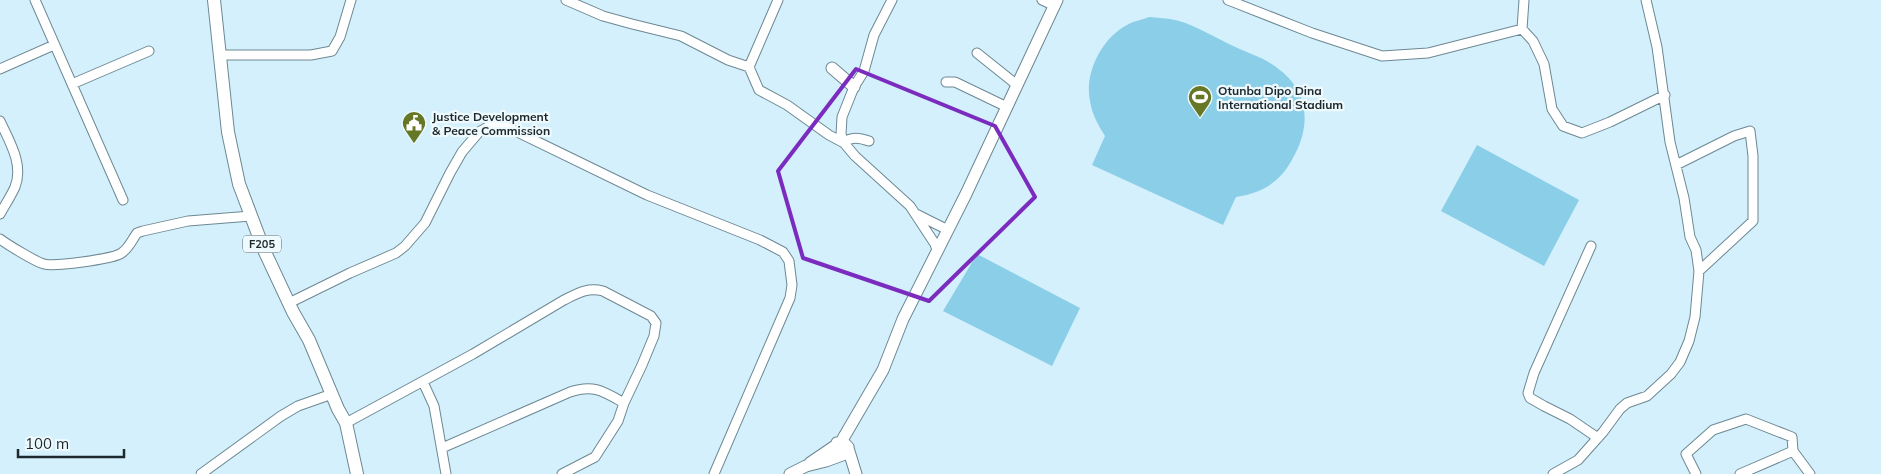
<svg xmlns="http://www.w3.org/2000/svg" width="1881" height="474" font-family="Mulish,sans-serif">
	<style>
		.green { fill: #8bcee8 }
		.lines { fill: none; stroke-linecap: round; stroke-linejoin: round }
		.street-casing { stroke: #6d8892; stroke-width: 11 }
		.secondary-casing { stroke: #6d8892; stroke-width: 13 }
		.primary-casing { stroke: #6d8892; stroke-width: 14 }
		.street { stroke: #fff; stroke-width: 9 }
		.secondary { stroke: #fff; stroke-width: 11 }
		.primary { stroke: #fff; stroke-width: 12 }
		.marked { fill: none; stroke: #7b2cbf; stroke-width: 4; stroke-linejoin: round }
		.labels { text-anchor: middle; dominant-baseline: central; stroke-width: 4.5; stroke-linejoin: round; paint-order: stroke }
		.shield { fill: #eefafe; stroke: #5c676b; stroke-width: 1 }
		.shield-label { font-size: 11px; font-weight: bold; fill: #1d282c }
		.poi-label { font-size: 12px; font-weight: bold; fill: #1d282c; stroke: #eefafe; text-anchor: start }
	</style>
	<rect width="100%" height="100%" fill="#d3f0fc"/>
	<path class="green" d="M1149,17C1157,18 1167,18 1175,20C1191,23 1216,38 1231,45C1245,52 1263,57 1276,67C1307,89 1312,121 1295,154C1282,181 1265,192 1236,197L1223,225L1092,165L1105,136C1098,125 1092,114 1090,101C1084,73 1102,38 1127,25C1133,21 1142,20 1149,17Z
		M1477,145L1579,200L1544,266L1441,211Z
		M977,254L1080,308L1052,366L943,311Z"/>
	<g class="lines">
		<g class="street-casing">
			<path id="street" d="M35,0L123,200
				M566,0L603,16L632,24L681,36L728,60L749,67L759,90L787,105L829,135L844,143L855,156L910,206L935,244L937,250
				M1042,0L1055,6
				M1228,0L1312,33L1382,56L1428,53L1522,29L1533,41L1544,64L1552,109L1563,126L1582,133L1610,122L1665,95
				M1522,29L1524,0
				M977,53L1017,85
				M220,55H311L332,51L340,37L351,0
				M749,67L778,0
				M0,69L54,45
				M946,82H955L1007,107
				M72,84L149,51
				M0,121C9,141 24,164 15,187C11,196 5,205 0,214
				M869,141C860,138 851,136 844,143L841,134L842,117L854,87L864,71L874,35L892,0
				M1676,165L1734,136L1750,131L1753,156V221L1699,271
				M916,214L948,230
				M0,239C8,245 36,262 44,264C55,267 110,259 120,254C128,250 132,240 137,233L143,231L188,221L251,216
				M1591,246L1534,373L1528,393L1530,398L1544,406L1570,419L1598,438
				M289,303L350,273L396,253L405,246L425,223L450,173L462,152L479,132L493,124L507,127L647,195L760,240L783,252L789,261L792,285L790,298L714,474
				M423,382L434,406L446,474
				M346,423L473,354L564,300C578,293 588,287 603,291L651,316L656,323L654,336L642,365L624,403L618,421L595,457L562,474
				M442,448L570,392C593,384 603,391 624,403
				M201,474L281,416L298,406L332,394
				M1553,474L1578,460L1603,432L1620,409L1627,403L1647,396L1671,374L1680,362L1689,341L1695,317L1699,271L1696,250L1690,237L1684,198L1670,142L1657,47L1646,0
				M1696,474L1686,454L1713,430L1746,419L1792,437L1793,451L1810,474
				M1740,474L1793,451"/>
		</g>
		<g class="secondary-casing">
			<path id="secondary" d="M832,68L854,87
				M841,442L883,370L903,319L966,194L1057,0
				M848,448L856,474
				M810,463L835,446
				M790,474L806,466L826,461L845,454L848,447L843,442L837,443L835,451L840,455"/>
		</g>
		<g class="primary-casing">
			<path id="primary" d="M214,0L228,132L239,184L264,250L293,312L309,340L338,409L346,423L357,474"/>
		</g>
		<use href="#street" class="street"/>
		<use href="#secondary" class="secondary"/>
		<use href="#primary" class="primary"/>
	</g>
	<path class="marked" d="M856,69L995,126L1035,197L929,301L803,258L778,171Z"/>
	<defs>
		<g id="stadium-pin" transform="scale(1.25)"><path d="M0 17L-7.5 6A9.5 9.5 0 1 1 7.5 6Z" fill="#667826" stroke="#eefafe"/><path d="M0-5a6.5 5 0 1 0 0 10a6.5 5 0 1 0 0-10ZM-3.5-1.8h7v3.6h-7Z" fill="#fff"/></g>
		<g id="civic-pin" transform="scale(1.25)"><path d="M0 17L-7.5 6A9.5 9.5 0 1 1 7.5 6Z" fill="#667826" stroke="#eefafe"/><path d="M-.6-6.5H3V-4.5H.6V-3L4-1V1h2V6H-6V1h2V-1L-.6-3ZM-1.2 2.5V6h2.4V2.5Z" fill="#fff"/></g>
	</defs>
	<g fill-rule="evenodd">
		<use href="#stadium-pin" x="1200" y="97"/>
		<use href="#civic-pin" x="414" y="123"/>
	</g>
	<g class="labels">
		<rect class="shield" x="243" y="235.5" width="38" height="17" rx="4"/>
		<g class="shield-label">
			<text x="262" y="244">F205</text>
		</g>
		<g class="poi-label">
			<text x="1218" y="90">Otunba Dipo Dina<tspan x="1218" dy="14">International Stadium</tspan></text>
			<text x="432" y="116">Justice Development<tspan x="432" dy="14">&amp; Peace Commission</tspan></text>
		</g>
	</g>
	<path d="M18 449v8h106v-8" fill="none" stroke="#1d282c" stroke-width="2.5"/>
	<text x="25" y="449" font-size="15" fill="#1d282c" stroke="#eefafe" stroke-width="4" paint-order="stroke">100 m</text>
</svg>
